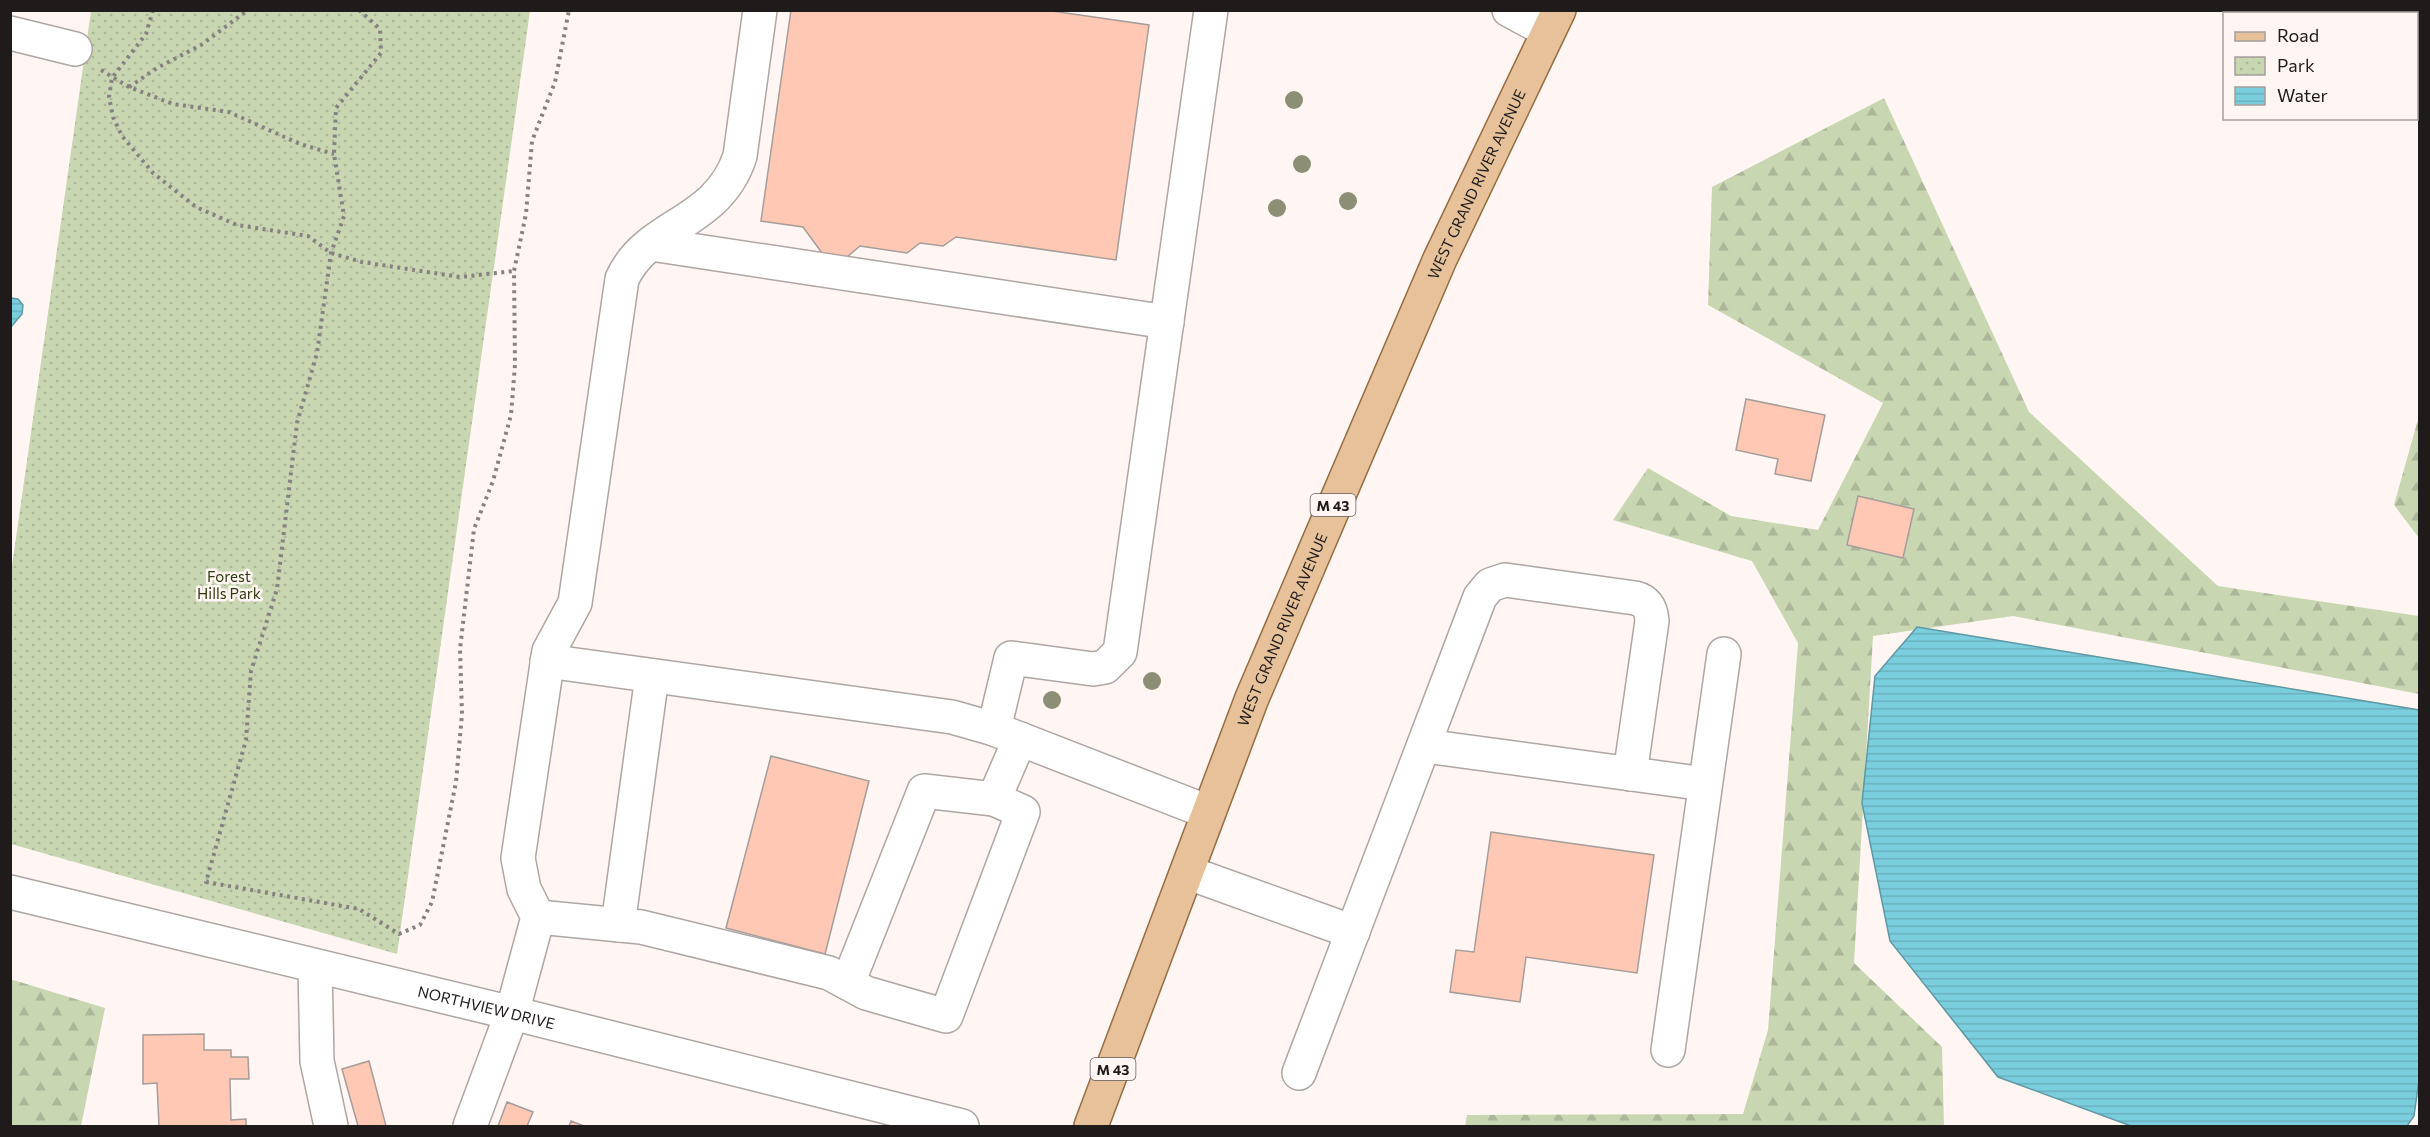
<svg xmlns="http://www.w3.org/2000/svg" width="2430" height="1137" font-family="Commissioner,sans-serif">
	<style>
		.forest { fill: url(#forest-firs) }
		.park { fill: url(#park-dots) }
		.water { fill: url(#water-rules); stroke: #5f98a3; stroke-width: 1.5 }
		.building { fill: #fec8b5; stroke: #a59d9a; stroke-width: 1.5 }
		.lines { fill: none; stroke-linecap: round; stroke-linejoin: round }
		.minor-casing { stroke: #aea6a3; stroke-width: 36 }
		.major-casing { stroke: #966c41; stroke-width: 36 }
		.path { stroke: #87817f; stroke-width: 4; stroke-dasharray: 3 4.5; stroke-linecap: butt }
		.minor { stroke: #fff; stroke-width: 33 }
		.major { stroke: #e7c19a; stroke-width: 33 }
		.tree { fill: #8c8f76 }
		.labels { text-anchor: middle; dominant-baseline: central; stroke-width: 5; stroke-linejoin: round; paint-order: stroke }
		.shield { fill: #fff6f3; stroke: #625d5b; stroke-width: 1.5 }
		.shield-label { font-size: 14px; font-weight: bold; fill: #1e1b1a }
		.street-label { font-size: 15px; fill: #1e1b1a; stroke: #fff6f3 }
		.park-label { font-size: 15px; fill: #2d3b10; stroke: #fff6f3 }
	</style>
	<defs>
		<pattern id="forest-firs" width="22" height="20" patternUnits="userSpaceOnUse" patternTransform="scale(1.5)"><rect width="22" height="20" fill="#c8d6b2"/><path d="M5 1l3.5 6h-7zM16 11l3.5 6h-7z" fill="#abb798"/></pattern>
		<pattern id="park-dots" width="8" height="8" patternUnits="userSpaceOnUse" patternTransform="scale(1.5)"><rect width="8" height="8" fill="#c8d6b2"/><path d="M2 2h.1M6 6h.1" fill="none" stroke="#abb798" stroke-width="1.8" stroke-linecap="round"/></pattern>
		<pattern id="water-rules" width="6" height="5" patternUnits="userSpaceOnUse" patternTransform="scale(1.5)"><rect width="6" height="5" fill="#7bcede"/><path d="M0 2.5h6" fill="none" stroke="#6ab0be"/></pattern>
	</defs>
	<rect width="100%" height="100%" fill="#fff6f3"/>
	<path class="forest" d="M1884,98L2029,412L2218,586L2419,616V694L2013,616L1873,636L1854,963L1942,1047L1944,1126H1465L1467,1115L1743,1114L1768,1030L1798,643L1752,561L1613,520L1648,468L1731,516L1818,530L1883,403L1708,305L1712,187Z
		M2419,416V538L2394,505Z
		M10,979L105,1008L81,1126H11Z"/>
	<path class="park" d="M91,11H530L397,954L11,844V573Z"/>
	<path class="water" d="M11,298L18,299L23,305L22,314L11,327Z
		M1917,627L2419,710L2420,1073L2414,1116L2407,1126H2131L1998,1077L1890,941L1862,803L1875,676Z"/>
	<path class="building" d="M791,10H1045L1149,25L1116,260L956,237L943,246L920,243L907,253L860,246L847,257L822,253L803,227L761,221Z
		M1746,399L1825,415L1811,481L1775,474L1778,459L1736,450Z
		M1858,496L1914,509L1903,558L1847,545Z
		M771,756L869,781L825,954L726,928Z
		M1491,832L1654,855L1637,973L1526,957L1520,1002L1450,992L1456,950L1474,952Z
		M204,1034V1050H231V1057H248L249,1079H230L231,1120L246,1119V1126H264H159L157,1083L143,1084V1035Z
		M369,1061L386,1126H358L342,1069Z
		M507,1102L533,1112L527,1126H498Z
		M571,1121L584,1126H569Z"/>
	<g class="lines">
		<g class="minor-casing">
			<g id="minor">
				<path d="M1509,10L1548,31"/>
				<path d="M10,33L75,49"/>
				<path d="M651,244L1167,322"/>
				<path d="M547,661L952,717L994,729L1208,812"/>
				<path d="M994,729L1011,658L1093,669L1105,667L1120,652L1211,10"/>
				<path d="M1425,746L1705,784"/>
				<path d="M1189,873L1353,932"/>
				<path id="s1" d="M10,892L512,1013L962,1126"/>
				<path d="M538,917L641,927L829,973L866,993L946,1016L1023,812L994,799L1020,739"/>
				<path d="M618,925L652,676"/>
				<path d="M315,966L317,1061L331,1126"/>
				<path d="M848,983L924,791L994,799"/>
				<path d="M1668,1050L1724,654"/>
				<path d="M1299,1073L1480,597L1490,585L1505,580L1635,598C1647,601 1651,608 1652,621L1630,774"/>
				<path d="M470,1126L512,1013L538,917L524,889L518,858L549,651L575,603L622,279C648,222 717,226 740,156L760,10"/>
			</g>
		</g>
		<g class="major-casing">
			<g id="major">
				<path id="s2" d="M1091,1126L1252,698L1440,259L1559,10"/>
			</g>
		</g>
		<path class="path" d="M153,10L146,34L112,78L109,97L113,117L122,136L153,173L196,207L237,225L308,236L331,253L362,262L460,277L514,271
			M359,10L380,29L381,53L336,108L334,154L344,216L331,253L317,353L297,423L277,589L251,671L246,740L206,882L359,909L399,934L420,925L432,902L456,782L462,714L460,649L474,529L493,481L511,415L515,365L514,271L526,214L532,141L555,82L569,10
			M101,70L129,87L173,104L229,112L300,144L334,154
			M129,87L157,68L201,45L248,10"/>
		<use href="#minor" class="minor"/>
		<use href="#major" class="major"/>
	</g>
	<g class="tree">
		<circle cx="1294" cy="100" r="9"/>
		<circle cx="1302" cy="164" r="9"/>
		<circle cx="1348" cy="201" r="9"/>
		<circle cx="1277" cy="208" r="9"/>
		<circle cx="1152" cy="681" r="9"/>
		<circle cx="1052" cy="700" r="9"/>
	</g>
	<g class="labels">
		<g class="shield">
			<rect x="1310.5" y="494" width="45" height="22" rx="4.5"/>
			<rect x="1090.5" y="1058" width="45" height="22" rx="4.5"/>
		</g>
		<g class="shield-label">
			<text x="1333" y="505">M 43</text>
			<text x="1113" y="1069">M 43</text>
		</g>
		<g class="street-label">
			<text stroke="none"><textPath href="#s2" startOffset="1018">WEST GRAND RIVER AVENUE</textPath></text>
			<text stroke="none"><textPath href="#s2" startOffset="532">WEST GRAND RIVER AVENUE</textPath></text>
			<text stroke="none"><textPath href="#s1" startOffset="490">NORTHVIEW DRIVE</textPath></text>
		</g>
		<g class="park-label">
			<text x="229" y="576">Forest<tspan x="229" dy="17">Hills Park</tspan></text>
		</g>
	</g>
	<rect width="2430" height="1137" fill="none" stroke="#1e1b1a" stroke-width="24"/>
	<rect x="2223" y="12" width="195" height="108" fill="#fff6f3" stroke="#a59e9c" stroke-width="1.5"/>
	<rect x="2235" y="32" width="30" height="9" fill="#e7c19a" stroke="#a59e9c" stroke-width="1.5"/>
	<text x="2277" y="42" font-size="18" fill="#1e1b1a">Road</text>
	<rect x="2235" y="57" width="30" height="18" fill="url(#park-dots)" stroke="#a59e9c" stroke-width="1.5"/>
	<text x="2277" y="72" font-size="18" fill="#1e1b1a">Park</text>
	<rect x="2235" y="87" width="30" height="18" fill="url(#water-rules)" stroke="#a59e9c" stroke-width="1.5"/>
	<text x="2277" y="102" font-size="18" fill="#1e1b1a">Water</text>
</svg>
